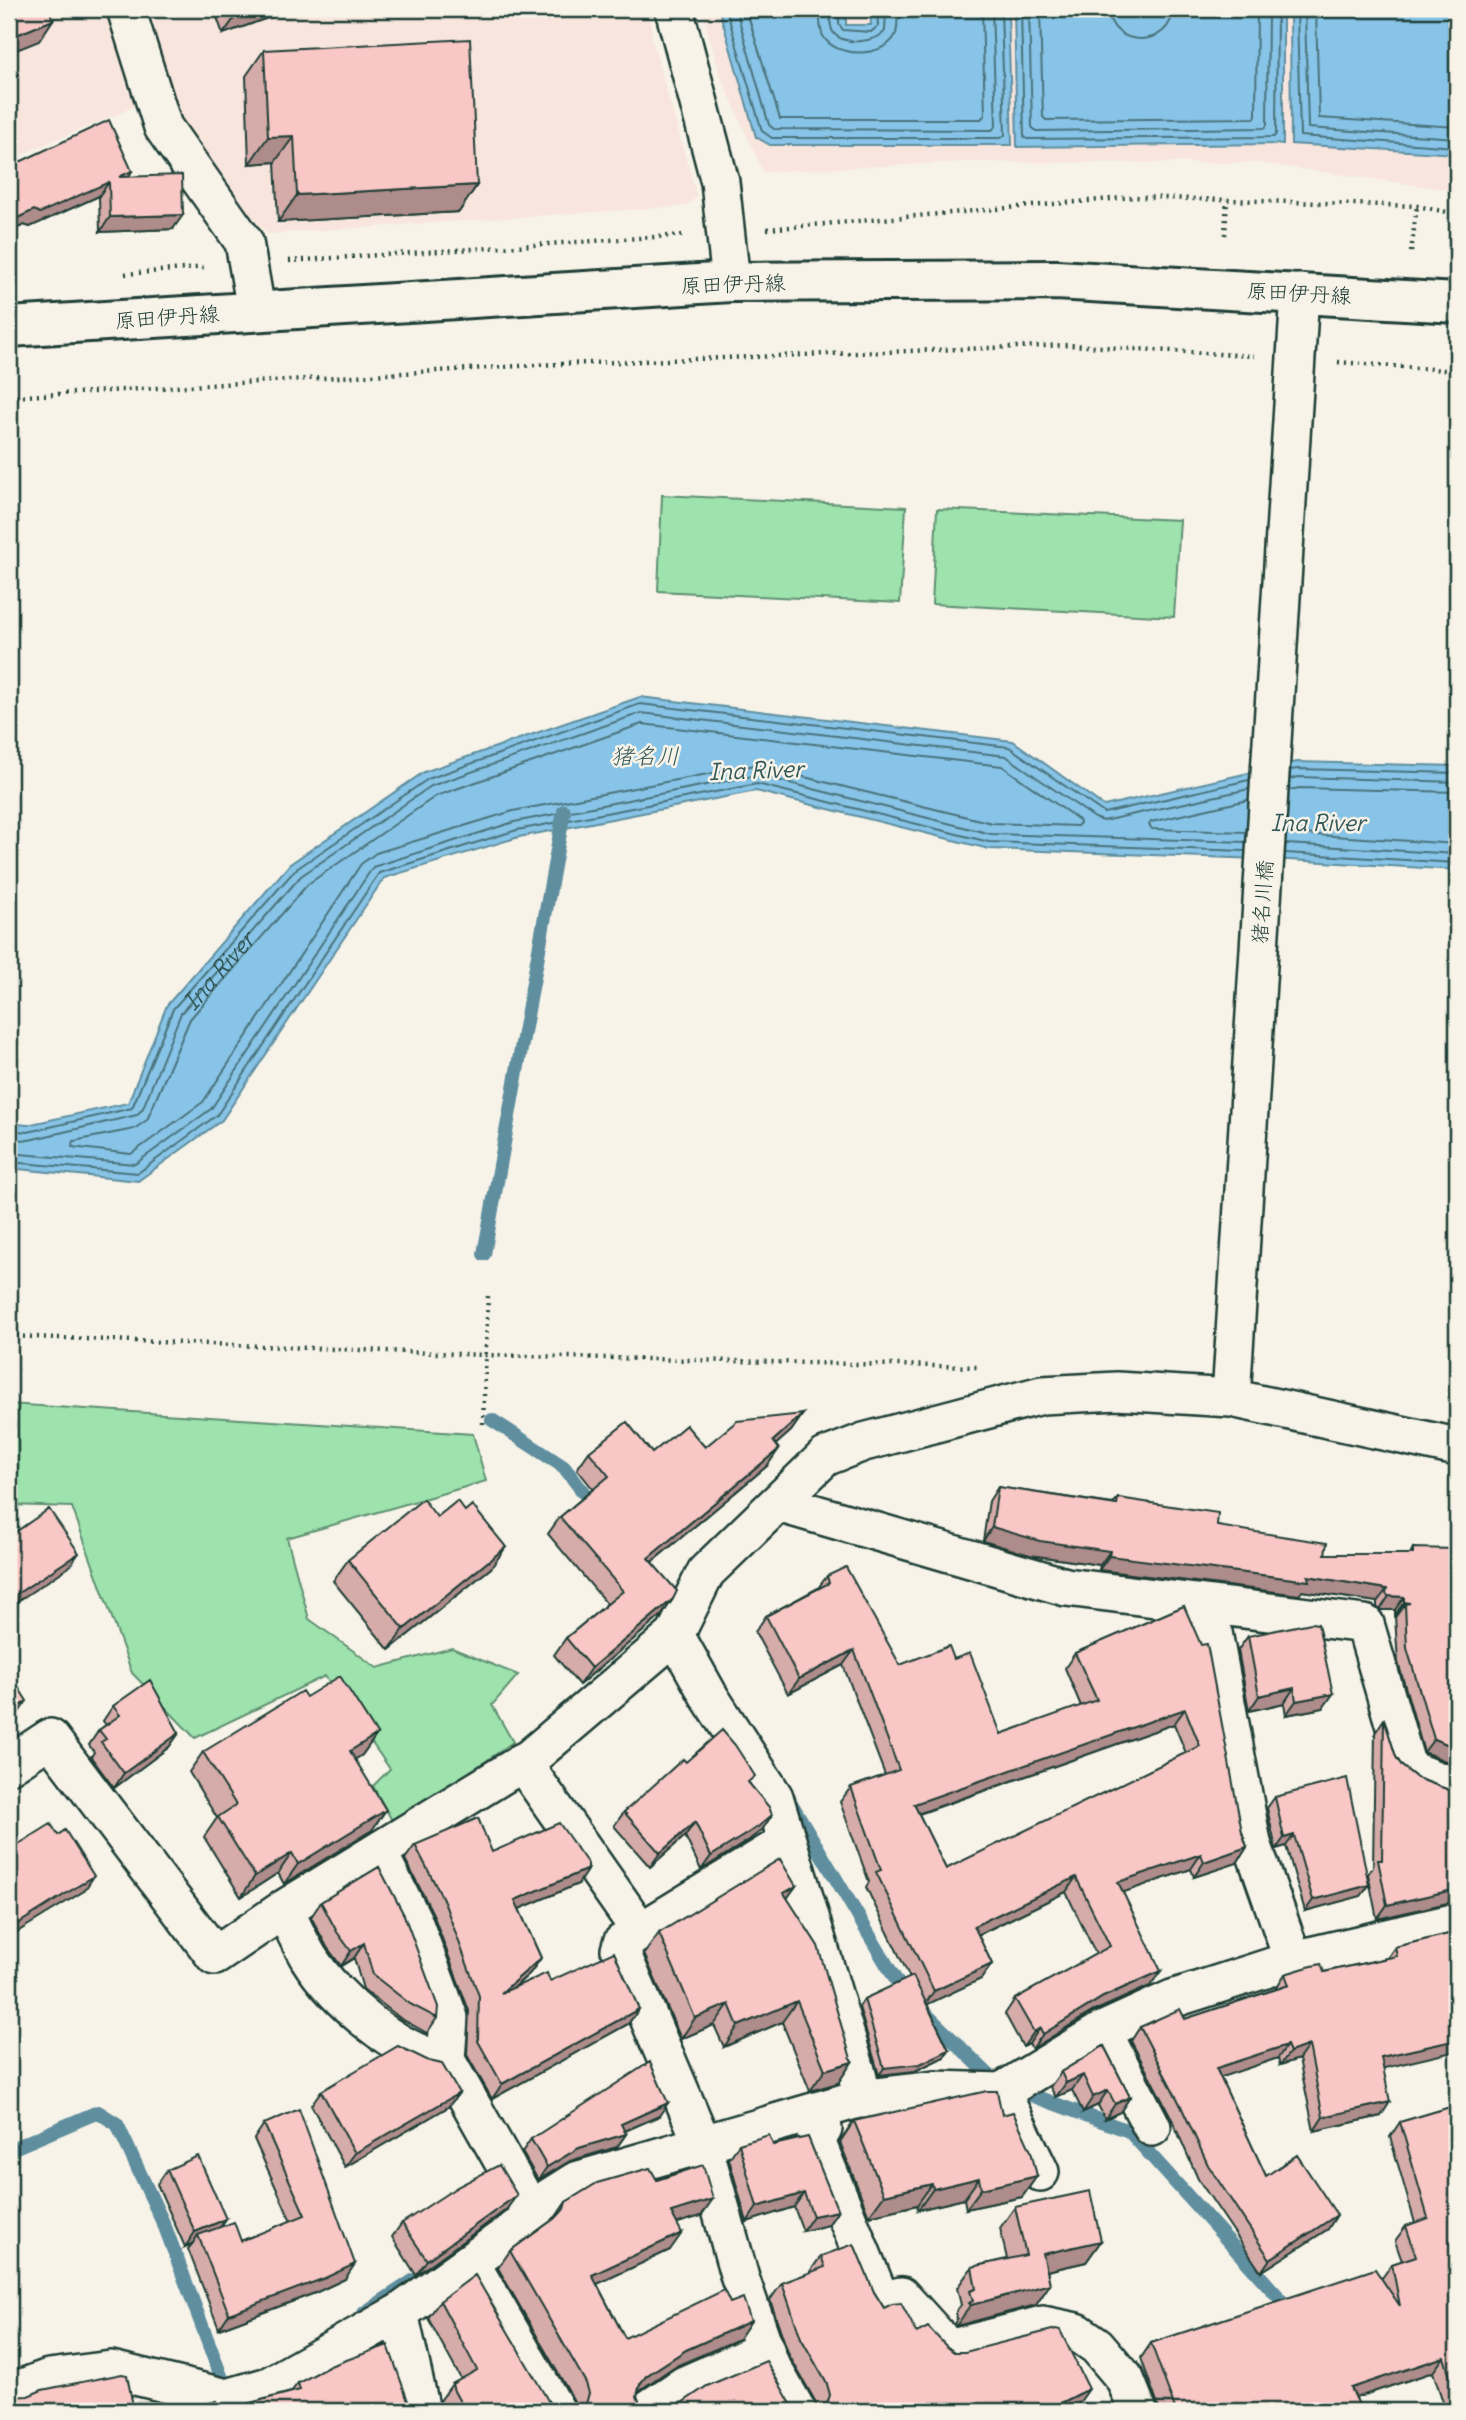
<svg xmlns="http://www.w3.org/2000/svg" width="1466" height="2420" font-family="Delius,'Klee One',sans-serif">
	<style>
		.built { fill: #f8e6de }
		.green { fill: #9ee2ae; stroke: #5e9071; stroke-width: 2 }
		.water { fill: #88c4e7; stroke: #5e8e9f; stroke-width: 2 }
		.lines { fill: none; stroke-linecap: round; stroke-linejoin: round }
		.shore { stroke: #49737c; stroke-width: 2 }
		.stream { stroke: #5e8e9f; stroke-width: 14 }
		.street-casing { stroke: #1f3d34; stroke-width: 42 }
		.secondary-casing { stroke: #1f3d34; stroke-width: 44 }
		.path { stroke: #1f3d34; stroke-width: 4.5; stroke-dasharray: 2 5; stroke-linecap: butt }
		.street { stroke: #f7f3e8; stroke-width: 37 }
		.secondary { stroke: #f7f3e8; stroke-width: 38 }
		.wall { fill: #d6acaa; stroke: #1f3d34; stroke-width: 2; fill-rule: evenodd }
		.shaded-wall { fill: #ae8c8b; stroke: #1f3d34; stroke-width: 2 }
		.building { fill: #f9c8c6; stroke: #1f3d34; stroke-width: 2; fill-rule: evenodd }
		.labels { text-anchor: middle; dominant-baseline: central; stroke-width: 5; stroke-linejoin: round; paint-order: stroke }
		.street-label { font-size: 21px; fill: #1f3d34; stroke: #f7f3e8 }
		.water-label { font-size: 23px; font-style: italic; fill: #345858; stroke: #f7f3e8 }
	</style>
	<rect width="100%" height="100%" fill="#f7f3e8"/>
	<filter id="ink" filterUnits="userSpaceOnUse"><feTurbulence type="fractalNoise" baseFrequency=".0143" numOctaves="2"/><feDisplacementMap in="SourceGraphic" scale="14" xChannelSelector="R" yChannelSelector="G"/><feConvolveMatrix kernelMatrix="1 2 1 2 8 2 1 2 1" color-interpolation-filters="sRGB"/></filter>
	<g filter="url(#ink)">
		<path class="built" d="M9,9H107L136,106L9,160Z
			M140,9H650L652,40L697,197L686,206L268,234L199,162L176,124Z
			M701,9H1457V191L1258,163L964,162L763,172L721,77Z"/>
		<path class="green" d="M662,495L906,507L900,603L658,591Z
			M937,509L1180,520L1174,617L932,604Z
			M9,1404L473,1434L486,1481L287,1538L309,1619L377,1668L452,1648L518,1675L492,1705L513,1742L395,1826L373,1786L390,1769L325,1676L195,1738L132,1673L72,1507L9,1505Z"/>
		<path class="water" d="M719,9H846V25H871L870,9H1008L1012,145H770L756,137Z
			M1014,9H1134L1135,13L1162,12L1163,9H1283V144L1017,147Z
			M1290,9H1457V154L1291,144Z
			M640,697L1013,741L1104,806L1297,762L1457,766V870L1289,860L989,849L756,791L519,837L384,878L222,1120L138,1181L9,1168V1123L27,1125L128,1103L167,1005L290,864L424,772Z"/>
		<g class="lines">
			<g class="shore">
				<path d="M726,9L762,131L772,138H1001L1005,135L1001,9"/>
				<path d="M736,9L769,125L774,129L992,130L996,126L992,9"/>
				<path d="M746,9L780,119H981L985,115L982,9"/>
				<path d="M820,9C820,18 819,28 823,36C835,58 883,58 895,36C899,27 897,18 897,9"/>
				<path d="M830,9C830,16 829,25 833,32C842,46 876,43 885,31L886,9"/>
				<path d="M839,9V24L843,30L871,32L878,26L877,9"/>
				<path d="M1021,9L1024,136L1027,139L1274,137L1276,134L1277,9"/>
				<path d="M1029,9L1032,127L1036,131L1265,128L1267,125L1268,9"/>
				<path d="M1040,9L1043,117L1046,120L1255,118L1256,115L1257,9"/>
				<path d="M1108,9C1110,49 1171,49 1173,9"/>
				<path d="M1297,9L1300,136L1457,147"/>
				<path d="M1305,9L1308,128L1457,138"/>
				<path d="M1316,9L1319,118L1457,127"/>
				<path d="M642,724L1002,766L1079,820L1080,823L1077,826L992,823L755,765L513,811L376,853L361,864L203,1102L131,1154L72,1147L74,1141L134,1129L147,1120L190,1019L308,884L436,796Z"/>
				<path d="M1290,770L1298,769L1457,773"/>
				<path d="M1290,779L1299,777L1457,782"/>
				<path d="M1289,790L1300,788L1457,792"/>
				<path d="M1246,832L1152,829L1149,825L1151,822L1248,800"/>
				<path d="M1286,833L1457,844"/>
				<path d="M1286,844L1457,854"/>
				<path d="M1285,853L1457,863"/>
				<path d="M9,1130L28,1132L132,1108L173,1009L295,870L428,779L640,704L1009,747L1104,813L1249,780"/>
				<path id="s1" d="M9,1139L29,1140L137,1115L143,1108L181,1013L301,876L431,786L641,713L1006,756L1095,818L1103,821L1249,789"/>
				<path d="M9,1153L135,1164L211,1109L373,867L514,822L758,775L991,834L1246,842"/>
				<path d="M9,1162L138,1173L217,1115L379,873L517,830L757,784L989,842L1245,851"/>
			</g>
			<path class="stream" d="M484,1254L564,811
				M492,1420L564,1467L597,1510
				M791,1803L903,1992L909,1998
				M924,2012L996,2082L1129,2131L1293,2313
				M9,2150L98,2112L117,2124L165,2227L224,2384L229,2387L234,2386
				M364,2313L414,2280"/>
			<g class="street-casing">
				<path id="street" d="M126,9L163,127L244,242L256,310
					M674,9L720,182L731,282
					M1231,1398L1300,293
					M778,1503L1066,1587L1365,1624L1406,1764L1415,1772L1457,1788
					M1208,1605L1252,1843L1293,1960
					M675,1635L709,1696L774,1797L856,2070L863,2099
					M522,1762L641,1932
					M9,1765L50,1738L215,1956L284,1909L530,1758L675,1635L706,1572L825,1457L864,1442L1042,1395L1117,1391L1231,1398L1457,1447
					M787,1842L622,1943L620,1950L703,2145L740,2278L770,2364L797,2411
					M378,1852L413,1921L449,2018L446,2060
					M1102,2031L1152,2127
					M1001,2092L1102,2031L1172,1999L1293,1960L1457,1922
					M820,2111L823,2129L816,2141L881,2301L901,2296L949,2349L1043,2325L1077,2332L1097,2346L1125,2379L1138,2411
					M530,2210L576,2181L858,2099L935,2090L1001,2092L1040,2172
					M470,2262L556,2411
					M399,2313L421,2411
					M9,2393L49,2378L111,2370L227,2398L269,2386L399,2313L534,2216L446,2060C398,2055 334,1998 309,1958C300,1943 292,1925 284,1909
					M646,2411L685,2385L765,2350"/>
			</g>
			<g class="secondary-casing">
				<path id="secondary" d="M9,327L731,282L1056,280L1457,303"/>
			</g>
			<path class="path" d="M767,229L1134,197L1417,206L1457,214
				M1225,235L1227,200
				M1411,252L1417,206
				M289,261L685,235
				M125,274L207,267
				M1338,362L1457,371
				M9,397L536,365L1069,345L1254,356
				M9,1336L486,1355L977,1367
				M483,1424L488,1295"/>
			<use href="#street" class="street"/>
			<use href="#secondary" class="secondary"/>
		</g>
		<path class="wall" d="M214,9H293L223,34Z
			M264,50L477,185L459,212L278,222L275,162L249,164L246,76Z
			M9,167L132,171L129,177L173,229L100,232L99,196L30,227L24,225L9,232Z
			M803,1414L791,1431L776,1444L767,1466L652,1562L673,1599L661,1616L579,1685L554,1655L566,1638L607,1604L548,1534L560,1517L593,1489L577,1469L589,1452L652,1453L705,1447Z
			M998,1487L1113,1504L1118,1498L1217,1526L1325,1554H1410L1413,1548L1453,1588L1455,1586L1457,1766L1424,1752L1398,1662L1395,1617L1396,1616L1395,1615V1610H1380L1377,1607V1602L1302,1591L1299,1595L1099,1570L1100,1565L1030,1555L983,1541L989,1501Z
			M437,1517L491,1568L389,1650L333,1581L348,1560Z
			M827,1576L900,1665L954,1659L1001,1734L1081,1706L1065,1668L1075,1653L1184,1606L1242,1832L1247,1847L1237,1863L1194,1877L1191,1869L1123,1892L1150,1986L1092,2012L1032,2049L1029,2044L1023,2047L1005,2014L1015,1999L1096,1954L1066,1892L978,1935L992,1964L981,1979L927,2004L949,2050L944,2057L915,2071L879,2075L859,2007L864,1999L910,1978L866,1887L869,1882L840,1802L851,1787L885,1775L843,1665L788,1694L755,1632L766,1616L818,1588ZM1174,1724L1186,1753L946,1869L919,1814Z
			M1248,1636L1323,1708L1286,1715L1284,1703L1249,1711L1238,1650Z
			M306,1697L377,1734L362,1755L355,1759L372,1830L284,1884L278,1873L241,1897L204,1837L217,1818L189,1772L203,1752Z
			M113,1706L179,1733L169,1747L114,1788L91,1757L94,1752L89,1745L99,1730L106,1725L103,1721Z
			M1384,1719L1396,1757L1402,1766L1417,1778L1457,1793V1902H1452L1377,1919L1368,1874L1373,1867L1375,1733Z
			M686,1762L750,1784L762,1830L749,1840L701,1870L685,1836L650,1867L614,1826L624,1812Z
			M1275,1797L1369,1885L1361,1896L1305,1911L1286,1846L1276,1849L1267,1808Z
			M415,1845L492,1852L578,1884L519,1909L541,1958L530,1973L514,1988L550,1981L639,2009L628,2024L492,2099L467,2055L469,2011L433,1914L405,1859Z
			M379,1867L437,2018L427,2033L400,2018L363,1989L354,1958L341,1966L327,1947L311,1917L321,1902Z
			M796,1886L787,1898L852,2062L838,2083L810,2091L782,2022L724,2047L714,2025L681,2039L644,1954L659,1933Z
			M1457,1932L1383,2068L1381,2116L1314,2131L1299,2059L1280,2065L1278,2058L1220,2077L1266,2176L1328,2229L1261,2272L1198,2179L1171,2117L1131,2041L1140,2027L1185,2019L1276,1989V1988L1285,1974L1324,1972L1387,1958L1395,1947Z
			M1104,2046L1130,2097L1120,2112L1105,2119L1098,2105L1083,2112L1072,2090L1056,2097L1050,2087L1061,2072Z
			M321,2091L459,2093L448,2107L345,2167L311,2105Z
			M1457,2105V2411H1446L1433,2372L1355,2398L1362,2411H1160L1141,2358L1151,2343L1382,2278L1392,2264L1402,2261L1395,2241L1406,2226L1415,2223L1390,2137L1400,2122Z
			M1002,2115L1037,2176L1022,2197L966,2209L964,2199L918,2210L917,2205L869,2216L840,2142L854,2121Z
			M659,2116L625,2131L626,2134L617,2147L570,2161L538,2180L522,2152L531,2139Z
			M264,2124L345,2279L315,2293L219,2329L188,2249L193,2243L185,2247L157,2184L167,2170L220,2227L241,2241L291,2221L254,2139Z
			M739,2144L773,2145L838,2211L828,2225L803,2231L794,2207L747,2222L729,2159Z
			M657,2180L701,2216L677,2223L670,2250L597,2284L625,2338L739,2339L674,2367L638,2391L637,2396L641,2406L647,2411H577L574,2401L498,2268L510,2251L555,2218L566,2202Z
			M1015,2207L1101,2241L1086,2262L1047,2271L1050,2284L1036,2305L956,2326L954,2324L957,2319L956,2312L961,2305L957,2288L972,2267L1007,2259L1000,2228Z
			M506,2210L416,2275L392,2237L402,2223Z
			M821,2256L874,2292L884,2308L917,2333L946,2346L954,2352L1077,2406L1066,2411H818L815,2401L789,2355L770,2300L782,2283L809,2273Z
			M440,2301L550,2404L557,2411H443L440,2401L452,2384L461,2379L428,2318Z
			M298,2383L404,2411H220L291,2392Z"/>
		<path class="shaded-wall" d="M250,9H293L223,34L238,13Z
			M53,20L39,41L9,53V38Z
			M294,136L275,162L249,164L268,137Z
			M109,182L99,196L30,227L24,225L9,232V222L34,210Z
			M477,185L459,212L278,222L297,195Z
			M183,215L173,229L100,232L110,217Z
			M803,1414L791,1431L761,1458L773,1441Z
			M779,1449L767,1466L636,1575L648,1558Z
			M992,1527L1110,1551L1100,1565L1030,1555L983,1541Z
			M506,1547L491,1568L389,1650L404,1629Z
			M79,1553L69,1567L9,1607V1599Z
			M1109,1556L1308,1576L1387,1589L1377,1602L1302,1591L1299,1595L1099,1570Z
			M1389,1596L1404,1597L1395,1610H1380Z
			M673,1599L661,1616L579,1685L591,1668Z
			M1404,1602L1410,1603L1405,1604L1396,1616L1395,1615Z
			M854,1650L843,1665L788,1694L799,1679Z
			M1294,1688L1284,1703L1249,1711L1259,1696Z
			M1333,1694L1323,1708L1286,1715L1296,1701Z
			M27,1701L17,1715L9,1721V1713Z
			M1185,1709L1174,1724L903,1819L914,1804Z
			M179,1733L169,1747L114,1788L124,1773Z
			M377,1734L362,1755L336,1772L350,1751Z
			M1434,1739L1457,1748V1766L1424,1752Z
			M386,1810L372,1830L284,1884L298,1864Z
			M772,1815L762,1830L749,1840L701,1870L711,1856Z
			M695,1822L685,1836L650,1867L660,1853Z
			M1294,1835L1286,1846L1276,1849L1284,1838Z
			M1247,1847L1237,1863L1194,1877L1204,1862Z
			M292,1853L278,1873L241,1897L255,1876Z
			M1201,1854L1191,1869L1107,1898L1118,1882Z
			M588,1869L578,1884L505,1915L515,1900Z
			M94,1876L84,1891L9,1937V1931L11,1928Z
			M1076,1877L1066,1892L963,1942L974,1926Z
			M1369,1885L1361,1896L1305,1911L1313,1900Z
			M796,1886L781,1907L784,1893Z
			M1457,1889V1902H1452L1377,1919L1387,1905Z
			M364,1943L354,1958L341,1966L351,1951Z
			M541,1958L530,1973L491,2008L501,1993Z
			M992,1964L981,1979L924,2006L934,1991Z
			M1161,1971L1150,1986L1092,2012L1032,2049L1043,2034L1103,1997Z
			M797,2001L782,2022L724,2047L738,2026Z
			M729,2004L714,2025L681,2039L695,2018Z
			M639,2009L628,2024L492,2099L502,2084Z
			M1040,2028L1029,2044L1023,2047L1034,2032Z
			M1457,2040V2051L1372,2071L1381,2057Z
			M1287,2045L1278,2058L1207,2082L1216,2068Z
			M1309,2045L1299,2059L1280,2065L1290,2052Z
			M949,2050L944,2057L915,2071L879,2075L884,2068Z
			M852,2062L838,2083L810,2091L825,2070Z
			M1083,2075L1072,2090L1056,2097L1066,2083Z
			M1108,2090L1098,2105L1083,2112L1093,2097Z
			M459,2093L448,2107L345,2167L355,2153Z
			M1130,2097L1120,2112L1105,2119L1115,2104Z
			M1390,2102L1381,2116L1314,2131L1323,2117Z
			M668,2103L659,2116L611,2137L621,2124Z
			M626,2134L617,2147L570,2161L538,2180L547,2167L579,2148Z
			M1037,2176L1022,2197L966,2209L981,2189Z
			M979,2178L964,2199L918,2210L933,2189Z
			M932,2184L917,2205L869,2216L884,2195Z
			M804,2193L794,2207L747,2222L757,2207Z
			M517,2195L506,2210L416,2275L427,2260Z
			M713,2199L701,2216L659,2229L671,2212Z
			M838,2211L828,2225L803,2231L813,2216Z
			M1337,2215L1328,2229L1261,2272L1270,2259Z
			M226,2219L216,2233L198,2235L193,2243L185,2247L195,2232Z
			M682,2233L670,2250L580,2292L592,2275Z
			M1101,2241L1086,2262L1029,2275L1043,2254Z
			M355,2264L345,2279L315,2293L219,2329L229,2314Z
			M1050,2284L1036,2305L956,2326L971,2305Z
			M751,2321L739,2339L674,2367L634,2394L640,2384L646,2376L686,2350Z
			M1444,2357L1433,2372L1340,2403L1351,2388Z
			M1089,2389L1077,2406L1066,2411H1045Z
			M528,2402L522,2411H511Z
			M409,2404L404,2411H389Z"/>
		<path class="building" d="M9,9H49L53,20L9,38Z
			M236,9H250L238,13Z
			M470,39L477,185L297,195L294,136L268,137L264,50Z
			M109,120L132,171L119,177L182,175L183,215L110,217L109,182L40,213L34,210L9,222V167Z
			M803,1414L773,1441L779,1449L648,1558L677,1591L673,1599L591,1668L566,1638L623,1591L560,1517L609,1476L589,1452L627,1422L652,1453L686,1425L705,1447L737,1421Z
			M998,1487L1117,1505L1118,1498L1218,1513L1217,1526L1327,1543L1325,1554H1413V1548L1455,1549L1453,1594L1455,1593V1586H1457V1748L1434,1739L1407,1648L1405,1604L1410,1603L1404,1602V1597L1389,1596L1386,1594L1387,1589L1308,1576L1309,1581L1109,1556L1110,1551L1040,1541L992,1527Z
			M423,1499L437,1517L457,1501L465,1511L472,1505L506,1547L404,1629L348,1560Z
			M49,1509L79,1553L9,1599V1525L14,1533Z
			M846,1567L900,1665L949,1646L954,1659L970,1653L1001,1734L1097,1700L1075,1653L1184,1606L1201,1645L1207,1644L1242,1832L1247,1847L1204,1862L1201,1854L1118,1882L1161,1971L1103,1997L1043,2034L1040,2028L1034,2032L1015,1999L1110,1946L1076,1877L974,1926L992,1964L934,1991L876,1872L881,1870L851,1787L899,1770L854,1650L799,1679L766,1616L829,1583L827,1576ZM1185,1709L1200,1746L946,1869L914,1804Z
			M1311,1623L1318,1624L1333,1694L1296,1701L1294,1688L1259,1696L1248,1636Z
			M9,1673L27,1701L9,1713Z
			M340,1676L377,1734L350,1751L386,1810L298,1864L292,1853L255,1876L218,1817L236,1805L203,1752L302,1691L306,1697Z
			M150,1680L179,1733L124,1773L101,1742L106,1739L99,1730L120,1715L113,1706Z
			M1384,1719L1396,1757L1402,1766L1417,1778L1457,1793V1889L1387,1905L1378,1860H1382Z
			M722,1730L735,1745L755,1776L748,1782L769,1807L772,1815L759,1826L711,1856L695,1822L660,1853L624,1812L683,1759L686,1762Z
			M1347,1778L1369,1885L1313,1900L1294,1835L1284,1838L1275,1797Z
			M478,1818L492,1852L559,1823L588,1864V1869L515,1900L541,1958L501,1993L547,1973L550,1981L614,1952L639,2009L502,2084L478,2041L479,1996L443,1899L415,1845Z
			M51,1824L58,1835L65,1830L94,1876L11,1928L9,1925V1850Z
			M780,1859L796,1886L784,1893L818,1946L852,2062L825,2070L797,2001L738,2026L729,2004L695,2018L659,1933Z
			M379,1867L404,1915L438,2007L437,2018L410,2004L373,1975L364,1943L351,1951L337,1932L321,1902Z
			M1457,1932V2040L1381,2057L1390,2102L1323,2117L1309,2045L1290,2052L1287,2045L1216,2068L1266,2176L1297,2155L1337,2215L1270,2259L1208,2165L1180,2104L1140,2027L1180,2009L1185,2019L1289,1985L1285,1974L1308,1967L1321,1964L1324,1972L1397,1956L1395,1947Z
			M913,1976L949,2050L920,2064L884,2068L864,1999Z
			M398,2046L429,2061L442,2064L459,2093L355,2153L321,2091Z
			M1104,2046L1130,2097L1115,2104L1108,2090L1093,2097L1083,2075L1066,2083L1061,2072Z
			M650,2062L668,2103L621,2124L626,2134L579,2148L547,2167L531,2139Z
			M987,2091H997L1002,2115L1013,2112L1031,2151L1037,2176L981,2189L979,2178L933,2189L932,2184L884,2195L854,2121Z
			M1457,2105V2398L1444,2357L1351,2388L1362,2411H1176L1151,2343L1375,2269L1400,2306L1392,2264L1416,2256L1406,2226L1428,2218L1400,2122Z
			M299,2109L355,2264L325,2278L229,2314L198,2235L234,2222L241,2241L305,2215L264,2124Z
			M769,2135L773,2145L808,2137L838,2211L813,2216L804,2193L757,2207L739,2144Z
			M198,2156L226,2219L195,2232L167,2170Z
			M499,2165L517,2195L427,2260L402,2223L457,2187Z
			M703,2165L713,2199L671,2212L682,2233L592,2275L625,2338L724,2290L730,2303L743,2298L751,2321L686,2350L646,2376L640,2384L637,2396L641,2406L647,2411H579L586,2404L589,2393L586,2383L510,2251L558,2216L564,2209L566,2202L597,2183L650,2168L657,2180Z
			M1090,2191L1101,2241L1043,2254L1050,2284L971,2305L969,2303L973,2301L970,2291L976,2289L972,2267L1026,2255L1015,2207Z
			M854,2244L874,2292L884,2308L892,2304L901,2303L917,2333L928,2327L946,2346L954,2352H965L1056,2329L1060,2330L1089,2389L1045,2411H820L827,2404L830,2395L827,2384L801,2338L782,2283L825,2267L821,2256Z
			M475,2275L550,2404L557,2411H534L528,2402L511,2411H465L454,2391L452,2384L477,2370L440,2301Z
			M388,2345L409,2404L389,2411H175L217,2401L220,2411L300,2390L298,2383L330,2366Z
			M766,2361L791,2404L798,2411H670L707,2386Z
			M122,2374L127,2375L134,2411H9V2403H10L9,2397L28,2396L42,2390Z"/>
	</g>
	<g class="labels">
		<g class="street-label">
			<text transform="translate(733 284) rotate(-2)">原田伊丹線</text>
			<text transform="translate(1299 293) rotate(3)">原田伊丹線</text>
			<text transform="translate(167 317) rotate(-4)">原田伊丹線</text>
			<text transform="translate(1262 902) rotate(-86)">猪名川橋</text>
		</g>
		<g class="water-label">
			<text x="645" y="755">猪名川</text>
			<text transform="translate(756 770) rotate(-2)">Ina River</text>
			<text x="1318" y="822">Ina River</text>
			<text stroke="none"><textPath href="#s1" startOffset="299">Ina River</textPath></text>
		</g>
	</g>
	<rect width="1466" height="2420" fill="none" stroke="#f7f3e8" stroke-width="35"/>
	<rect x="18" y="18" width="1431" height="2385" fill="none" stroke="#1f3d34" stroke-width="2.5" filter="url(#ink)"/>
</svg>
